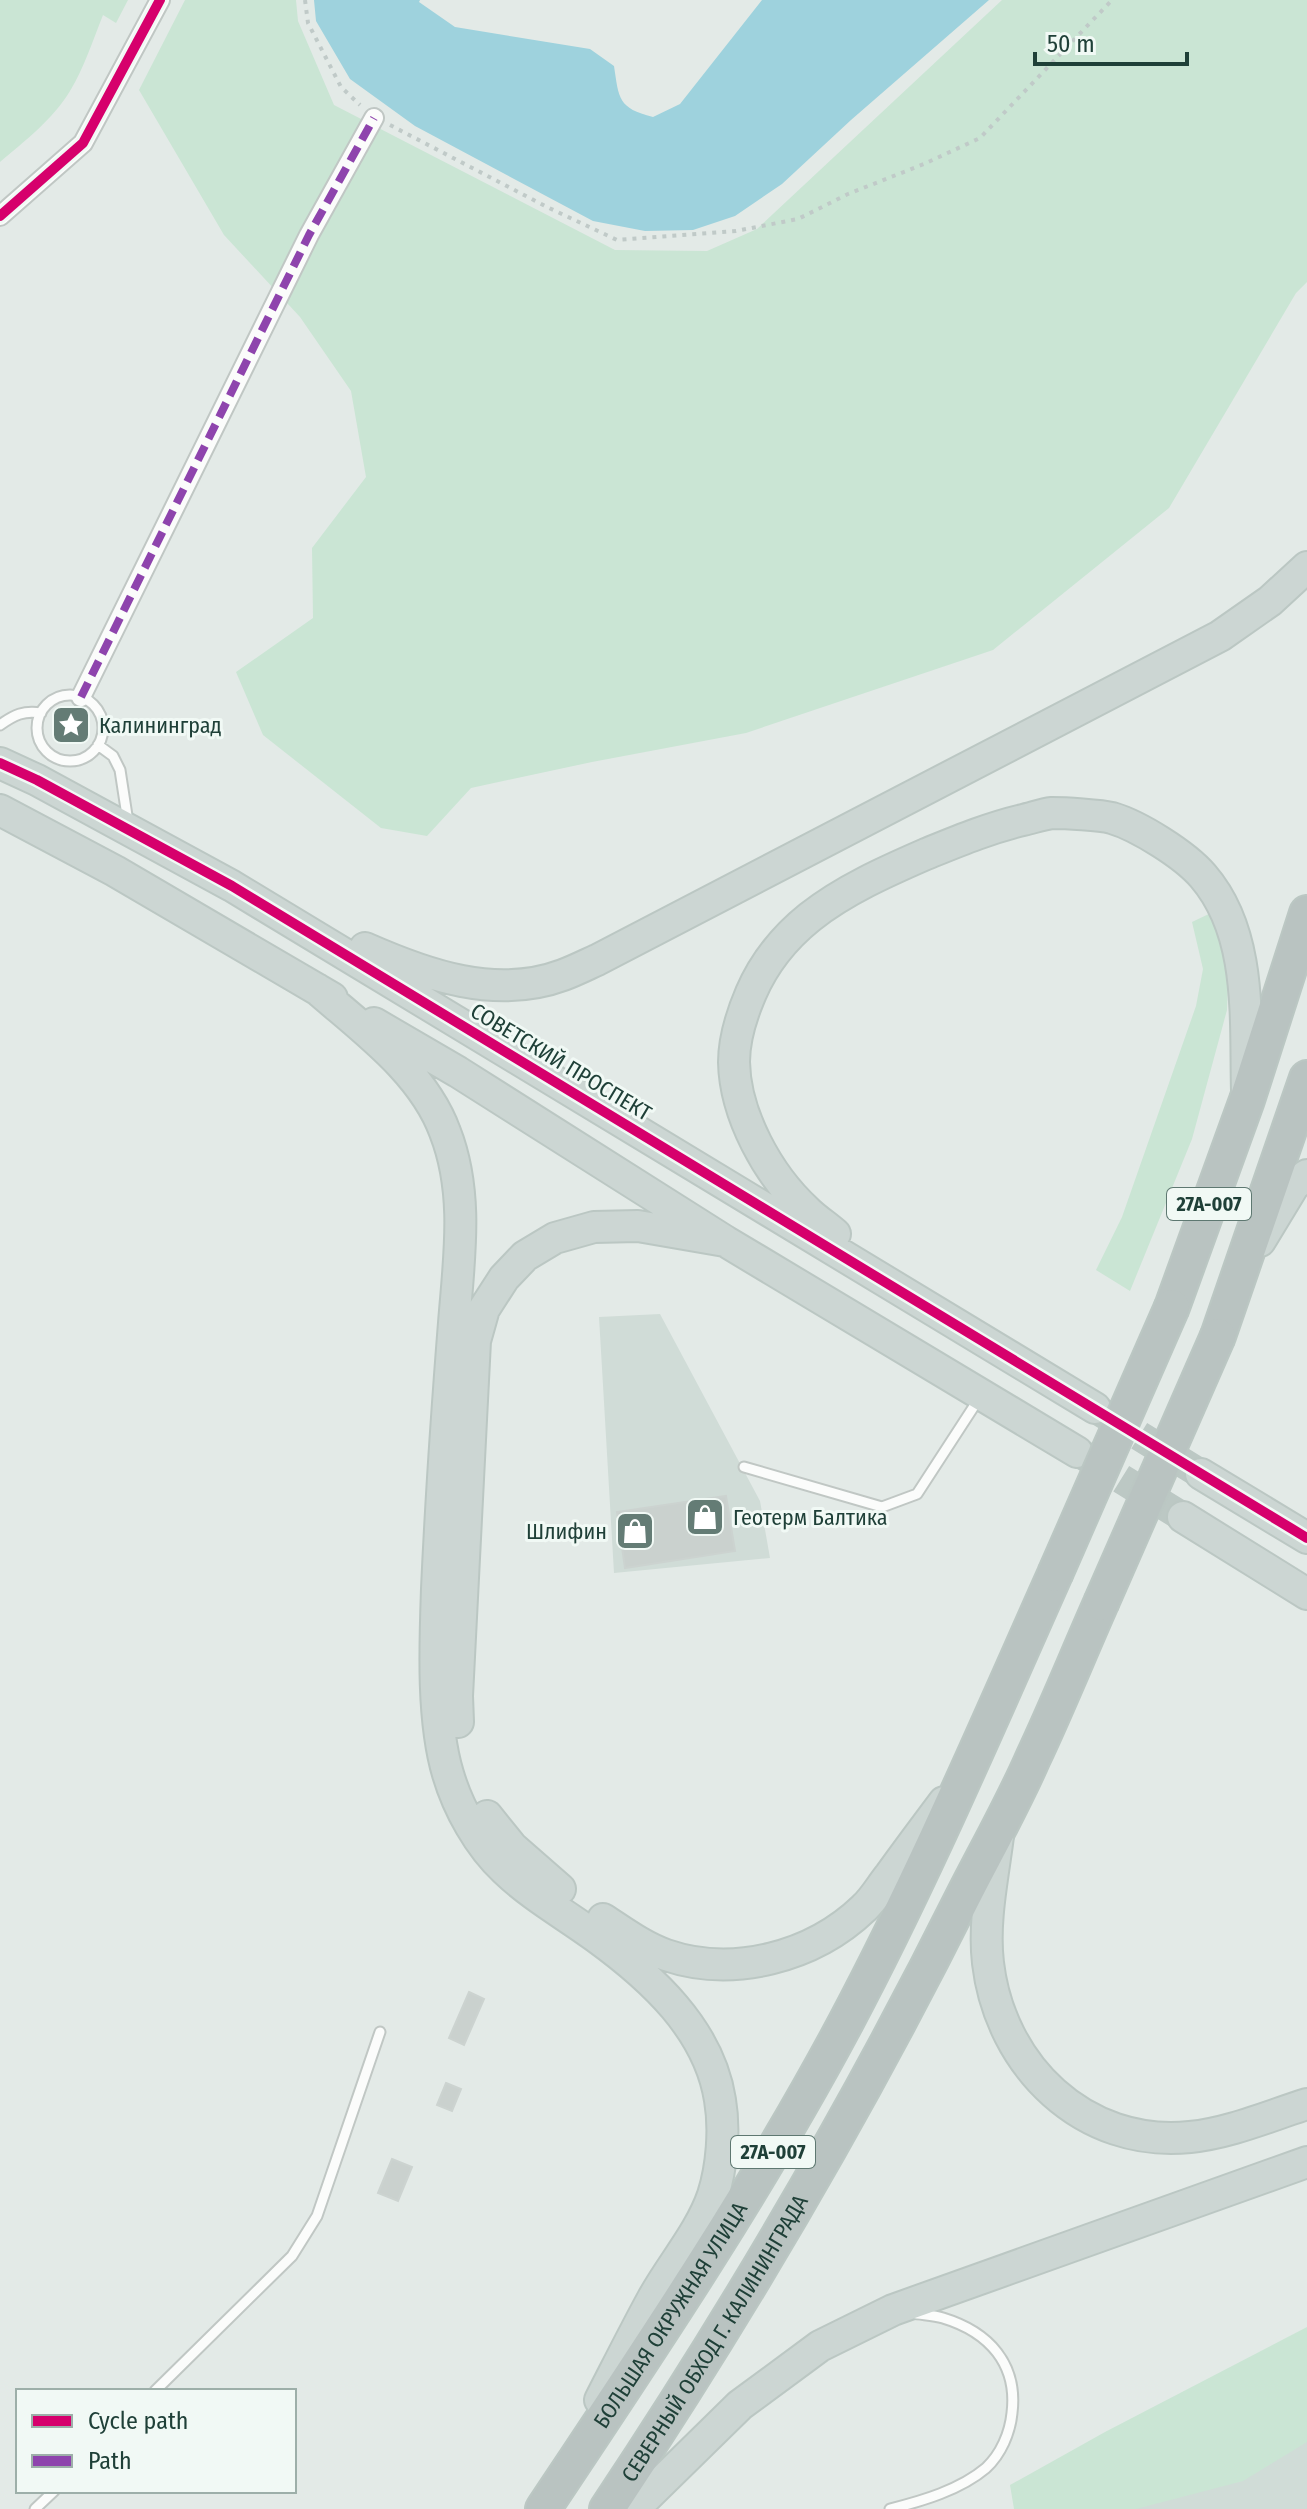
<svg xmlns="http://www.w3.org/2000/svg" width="1307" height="2509" font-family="'Fira Sans Condensed',sans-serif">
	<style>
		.built { fill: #d0dcd7 }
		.green { fill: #cae5d4 }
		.water { fill: #9ed2dd }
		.building { fill: #cad1ce; stroke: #ccd3d0; stroke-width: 2 }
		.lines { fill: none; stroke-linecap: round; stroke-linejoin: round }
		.primary-tunnel { stroke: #bcc8c4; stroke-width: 30; stroke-dasharray: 30 15; stroke-linecap: butt }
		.lane-casing { stroke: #c0c7c4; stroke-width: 13 }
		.street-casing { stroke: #c0c7c4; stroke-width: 22 }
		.primary-casing { stroke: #bbc7c3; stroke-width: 34 }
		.highway-casing { stroke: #bbc7c3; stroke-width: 38 }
		.path { stroke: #c0cac8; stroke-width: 4; stroke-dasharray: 4 6; stroke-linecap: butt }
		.lane { stroke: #fbfcfb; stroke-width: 9 }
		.street { stroke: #fbfcfb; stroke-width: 18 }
		.primary { stroke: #ccd6d3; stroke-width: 30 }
		.highway { stroke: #b9c3c1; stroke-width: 34 }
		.highway-bridge-casing { stroke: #bbc7c3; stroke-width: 38; stroke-linecap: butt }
		.highway-bridge { stroke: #b9c3c1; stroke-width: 34 }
		.quiet { stroke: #8e44ad; stroke-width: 8; stroke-dasharray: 16 8; stroke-linecap: butt }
		.cycleway-casing { stroke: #f1f9f5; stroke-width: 15 }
		.cycleway { stroke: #d6006c; stroke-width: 10 }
		.labels { text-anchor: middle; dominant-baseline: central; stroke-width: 6; stroke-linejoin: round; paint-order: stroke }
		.shield { fill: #f1f9f5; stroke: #5e7871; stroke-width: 2 }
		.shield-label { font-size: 20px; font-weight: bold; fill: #1f4038 }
		.poi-label { font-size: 22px; fill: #1f4038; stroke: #f1f9f5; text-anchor: start }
		.street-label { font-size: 22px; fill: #1f4038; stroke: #f1f9f5 }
	</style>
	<rect width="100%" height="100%" fill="#e3eae7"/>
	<path class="built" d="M660,1314L760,1501L770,1558L614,1573L599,1317Z
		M1307,2407V2509H1015Z"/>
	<path class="green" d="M0,0H128L116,23L103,15C93,40 84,68 70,91C53,119 25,141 0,162Z
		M185,0H296L298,21L334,105L615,250L707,251L757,229L1002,0H1307V282L1296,293L1169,508L993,650L746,733L592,762L471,788L427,836L381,828L263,735L236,672L313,618L312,548L366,477L351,391L300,317L224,235L139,90Z
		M1215,911L1229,959L1227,1010L1192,1139L1130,1291L1096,1270L1122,1217L1196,1006L1203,969L1192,922Z
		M1307,2327V2442L1243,2481L1136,2509H1014L1010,2485L1105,2432Z"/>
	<path class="water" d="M314,0H420L419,2L455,27L590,49L614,66C619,99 618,108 653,117L680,104L762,0H989L851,120L782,184L735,216L693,230L645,231L593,221L415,126L350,79L316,21Z"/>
	<path class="building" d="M726,1496L735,1551L625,1568L617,1512Z
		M469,1992L484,1999L464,2045L449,2038Z
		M446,2083L461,2089L452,2111L437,2105Z
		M392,2159L412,2167L398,2201L378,2193Z"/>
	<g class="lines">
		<path class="primary-tunnel" d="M1101,1412L1201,1474
			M1083,1455L1183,1517"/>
		<g class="lane-casing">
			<path id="lane" d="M37 728a33 33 0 1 1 66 0a33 33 0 1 1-66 0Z
				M0,725C14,715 24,710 41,713
				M98,745L113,756L120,770L128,822
				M744,1467L882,1507L917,1494L980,1397
				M155,2391L292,2256L317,2216L380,2032
				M35,2509L54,2491
				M890,2509C922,2501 960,2490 986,2468C1001,2454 1010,2433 1012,2413C1018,2364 989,2332 943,2318C933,2315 922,2315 912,2313"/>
		</g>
		<g class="street-casing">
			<path id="street" d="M0,216L83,143L160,0
				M81,697L309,235L374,118"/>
		</g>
		<g class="primary-casing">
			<path id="primary" d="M0,763L37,780L232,886L1095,1408
				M0,810L115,871L332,998
				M365,948C426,975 496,1000 563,975C574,971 586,965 597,960L1220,636L1270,601L1307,567
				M317,989C364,1030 423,1072 445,1132C469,1193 459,1259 454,1323C447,1412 441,1500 437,1589C435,1645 432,1721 448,1774C458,1808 479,1846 505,1870C532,1896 566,1915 596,1937C651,1977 709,2029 720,2100C725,2129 722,2167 713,2195C700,2233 671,2265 652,2300C634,2333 617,2367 600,2400
				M374,1023L458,1072L725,1241L1077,1452
				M835,1234C826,1226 815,1219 807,1211C768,1175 735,1115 734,1062C734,1038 742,1014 751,993C764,963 785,937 810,917C844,890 887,871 926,854C958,841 989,828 1023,820C1032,818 1043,814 1052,813C1065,813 1100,815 1112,818C1139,826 1185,855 1203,876C1253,934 1245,1020 1247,1091
				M1260,1241L1294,1185L1307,1175
				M1201,1474L1307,1538
				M1183,1517L1307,1594
				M458,1722L457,1696L475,1341L484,1309L504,1278L525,1256L555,1238L594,1227L638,1226L725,1241
				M487,1816L512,1847L560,1889
				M998,1836C993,1877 983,1921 988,1963C1000,2066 1084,2148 1190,2137C1230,2133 1269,2116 1307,2104
				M603,1919C623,1932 643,1947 666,1955C733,1978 813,1957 864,1908C874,1899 881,1886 890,1875C908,1850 926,1826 944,1802
				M634,2509L740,2405L820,2346L893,2310L1307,2162"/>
		</g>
		<g class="highway-casing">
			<g id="highway">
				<path d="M1172,1307L1247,1100L1307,913"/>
				<path d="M1218,1336L1307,1078"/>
				<path id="s1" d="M543,2509C649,2350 756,2191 846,2022C923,1877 988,1724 1055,1574"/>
				<path id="s2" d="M607,2509C739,2311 859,2106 965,1893C988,1848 1013,1804 1033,1758C1057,1707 1078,1655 1101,1603"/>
			</g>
		</g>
		<path class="path" d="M305,0L308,23L341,87L360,105
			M390,125L547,207L617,240L736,231L798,219L848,194L924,164L980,138L1112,0"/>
		<use href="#lane" class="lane"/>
		<use href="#street" class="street"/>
		<use href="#primary" class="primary"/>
		<use href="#highway" class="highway"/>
		<g class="highway-bridge-casing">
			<path id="highway-bridge" d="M1055,1574L1172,1307
				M1101,1603L1218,1336"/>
		</g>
		<use href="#highway-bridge" class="highway-bridge"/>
		<path class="quiet" d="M81,697L309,235L374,118"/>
		<g class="cycleway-casing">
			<path id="cycleway" d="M0,216L83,143L160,0
				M0,763L37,780L232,886L1307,1538"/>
		</g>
		<use href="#cycleway" class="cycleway"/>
	</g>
	<defs>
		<g id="sight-square" transform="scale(2)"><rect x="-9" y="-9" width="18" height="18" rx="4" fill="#647c75" stroke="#f1f9f5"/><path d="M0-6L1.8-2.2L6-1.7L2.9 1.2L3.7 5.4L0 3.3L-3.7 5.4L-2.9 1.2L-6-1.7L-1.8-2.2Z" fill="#fff"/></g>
		<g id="shop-square" transform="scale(2)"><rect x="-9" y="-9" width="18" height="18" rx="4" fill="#647c75" stroke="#f1f9f5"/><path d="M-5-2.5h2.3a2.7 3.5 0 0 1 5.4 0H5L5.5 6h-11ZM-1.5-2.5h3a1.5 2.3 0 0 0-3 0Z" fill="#fff"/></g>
	</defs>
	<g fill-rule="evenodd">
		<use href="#sight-square" x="71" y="725"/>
		<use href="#shop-square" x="705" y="1517"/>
		<use href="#shop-square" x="635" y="1531"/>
	</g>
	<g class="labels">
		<g class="shield">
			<rect x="1167" y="1188" width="84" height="32" rx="6"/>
			<rect x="731" y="2136" width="84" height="32" rx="6"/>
		</g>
		<g class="shield-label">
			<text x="1209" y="1204">27А-007</text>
			<text x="773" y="2152">27А-007</text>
		</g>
		<g class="poi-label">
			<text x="99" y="725">Калининград</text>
			<text x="733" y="1517">Геотерм Балтика</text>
			<text x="607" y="1531" text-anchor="end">Шлифин</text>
		</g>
		<g class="street-label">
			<text transform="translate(561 1062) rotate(31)">СОВЕТСКИЙ ПРОСПЕКТ</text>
			<text stroke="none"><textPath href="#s1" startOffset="232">БОЛЬШАЯ ОКРУЖНАЯ УЛИЦА</textPath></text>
			<text stroke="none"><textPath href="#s2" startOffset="202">СЕВЕРНЫЙ ОБХОД Г. КАЛИНИНГРАДА</textPath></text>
		</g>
	</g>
	<rect x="16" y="2389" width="280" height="104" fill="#f1f9f5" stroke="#9dafa9" stroke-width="2"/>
	<rect x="32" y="2415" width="40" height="12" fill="#d6006c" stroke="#9dafa9" stroke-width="2"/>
	<text x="88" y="2429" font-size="24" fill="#1f4038">Cycle path</text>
	<rect x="32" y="2455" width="40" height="12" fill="#8e44ad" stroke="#9dafa9" stroke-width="2"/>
	<text x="88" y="2469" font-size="24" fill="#1f4038">Path</text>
	<path d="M1035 52v12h152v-12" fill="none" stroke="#1f4038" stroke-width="4"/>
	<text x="1047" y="52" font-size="24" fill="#1f4038" stroke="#f1f9f5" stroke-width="6" paint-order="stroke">50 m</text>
</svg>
